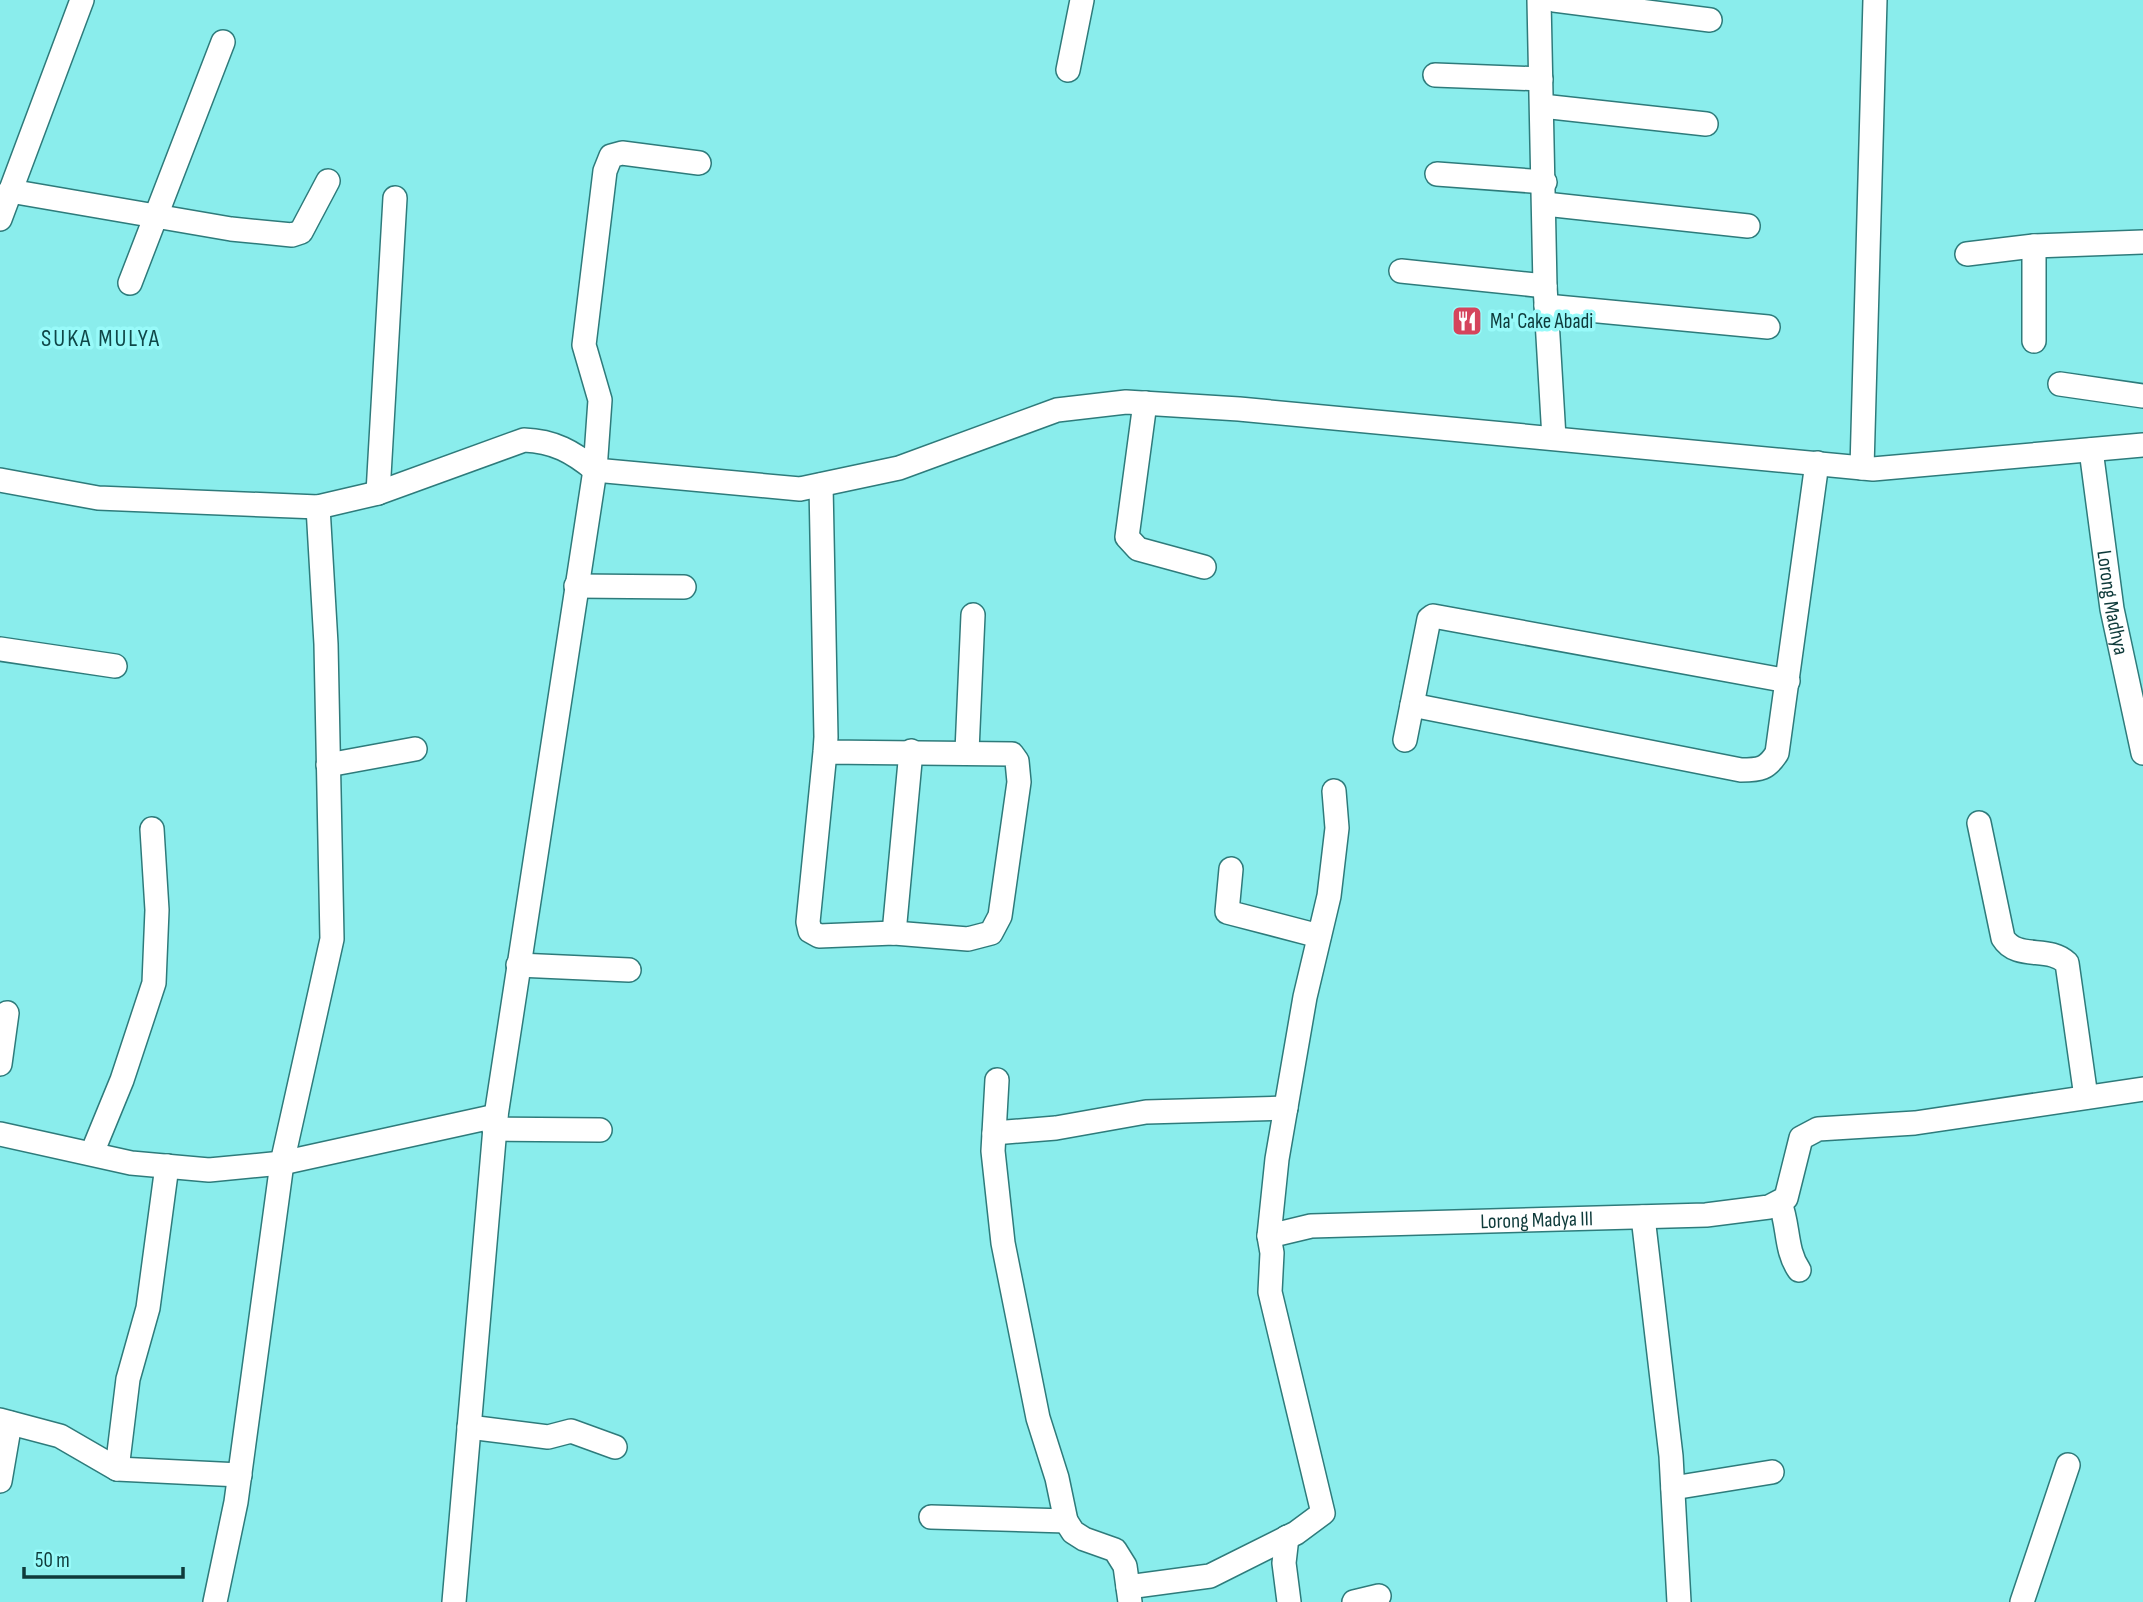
<svg xmlns="http://www.w3.org/2000/svg" width="2143" height="1602" font-family="'Sofia Sans Condensed',sans-serif">
	<style>
		.lines { fill: none; stroke-linecap: round; stroke-linejoin: round }
		.minor-casing { stroke: #2e7b7b; stroke-width: 26 }
		.minor { stroke: #fff; stroke-width: 23 }
		.labels { text-anchor: middle; dominant-baseline: central; stroke-width: 7; stroke-linejoin: round; paint-order: stroke }
		.poi-label { font-size: 21px; fill: #0e3a3a; stroke: #98faf9; text-anchor: start }
		.street-label { font-size: 21px; fill: #0e3a3a; stroke: #98faf9 }
		.quarter-label { font-size: 24px; letter-spacing: 2px; fill: #0f4748; stroke: #98faf9 }
	</style>
	<rect width="100%" height="100%" fill="#8aedec"/>
	<g class="lines">
		<g class="minor-casing">
			<g id="minor">
				<path d="M1539,0L1545,286L1554,438"/>
				<path d="M1554,0L1710,20"/>
				<path d="M1068,70L1082,0"/>
				<path d="M1435,75L1541,79"/>
				<path d="M1542,106L1706,124"/>
				<path d="M1437,174L1545,182"/>
				<path d="M10,191L231,229L292,235L301,232L328,181"/>
				<path d="M1545,204L1748,226"/>
				<path d="M0,219L82,0"/>
				<path d="M2034,246V341"/>
				<path d="M1967,254L2034,246L2143,242"/>
				<path d="M1401,271L1545,286"/>
				<path d="M130,283L223,42"/>
				<path d="M1546,306L1768,327"/>
				<path d="M2060,384L2143,396"/>
				<path d="M1145,403L1127,537L1138,549L1204,567"/>
				<path id="s1" d="M2091,450L2112,609L2143,753"/>
				<path d="M1862,468L1875,0"/>
				<path d="M595,470L600,400L584,345L605,171L611,156L622,153L699,163"/>
				<path d="M0,480L98,498L318,507L378,493L524,440C554,441 573,452 595,470"/>
				<path d="M821,485L826,737L825,752L808,922L810,931L819,936L894,933L968,939L991,933L1000,916L1019,782L1017,761L1012,754L825,752"/>
				<path d="M378,493L395,198"/>
				<path d="M576,586L684,587"/>
				<path d="M0,649L115,666"/>
				<path d="M1412,705L1741,770C1760,770 1767,769 1777,753L1817,463"/>
				<path d="M1405,740L1429,619L1433,616L1788,681"/>
				<path d="M967,751L973,615"/>
				<path d="M328,765L415,749"/>
				<path d="M1979,823L2003,938C2017,961 2049,945 2067,963L2086,1097"/>
				<path d="M1231,869L1227,912L1319,936"/>
				<path d="M894,933L911,751"/>
				<path d="M518,965L629,970"/>
				<path d="M0,1064L7,1013"/>
				<path d="M997,1080L993,1151L1003,1243L1038,1418L1057,1478L1066,1521L1073,1532L1084,1539L1115,1550L1125,1566L1130,1602"/>
				<path d="M494,1129L600,1130"/>
				<path d="M994,1133L1056,1128L1146,1112L1286,1108"/>
				<path d="M0,1134L131,1163L209,1170L282,1163L496,1116"/>
				<path d="M92,1153L122,1080L154,983L157,910L152,829"/>
				<path d="M1780,1203C1789,1225 1785,1250 1799,1270"/>
				<path d="M1643,1217L1671,1456L1679,1602"/>
				<path d="M1269,1236L1277,1159L1305,997L1329,896L1337,828L1334,791"/>
				<path d="M0,1420L60,1436L117,1469L240,1475"/>
				<path d="M469,1427L548,1437L571,1431L615,1447"/>
				<path d="M117,1469L128,1379L148,1308L167,1166"/>
				<path d="M0,1481L10,1423"/>
				<path d="M1673,1488L1772,1472"/>
				<path d="M931,1517L1066,1521"/>
				<path d="M1287,1537L1284,1563L1289,1602"/>
				<path id="s2" d="M1128,1587L1210,1576L1296,1533L1323,1513L1270,1292L1272,1253L1269,1236L1311,1226L1706,1215L1769,1207L1786,1198L1801,1138L1818,1129L1915,1123L2143,1089"/>
				<path d="M215,1602L236,1502L282,1163L332,939L326,644L318,507"/>
				<path d="M454,1602L496,1116L595,470L800,489L899,468L1057,410L1126,402L1239,409L1873,469L2143,445"/>
				<path d="M1354,1602L1379,1596"/>
				<path d="M2022,1602L2068,1465"/>
			</g>
		</g>
		<use href="#minor" class="minor"/>
	</g>
	<defs>
		<g id="restaurant-square" transform="scale(1.575)"><rect x="-9" y="-9" width="18" height="18" rx="4" fill="#d5445c" stroke="#98faf9"/><path d="M-5-6h1v4h1v-4h1v4h1v-4h1v5L-1.5 .5V6h-2V.5L-5-1ZM5-6V6H3V1.5H1.5Q1.5-4 5-6Z" fill="#fff"/></g>
	</defs>
	<g fill-rule="evenodd">
		<use href="#restaurant-square" x="1467" y="321"/>
	</g>
	<g class="labels">
		<g class="poi-label">
			<text x="1490" y="321">Ma' Cake Abadi</text>
		</g>
		<g class="street-label">
			<text stroke="none"><textPath href="#s1" startOffset="154">Lorong Madhya</textPath></text>
			<text stroke="none"><textPath href="#s2" startOffset="765">Lorong Madya III</textPath></text>
		</g>
		<g class="quarter-label">
			<text x="101" y="338">SUKA MULYA</text>
		</g>
	</g>
	<path d="M24 1567v10h159v-10" fill="none" stroke="#0e3a3a" stroke-width="3.5"/>
	<text x="35" y="1567" font-size="21" fill="#0e3a3a" stroke="#98faf9" stroke-width="5" paint-order="stroke">50 m</text>
</svg>
